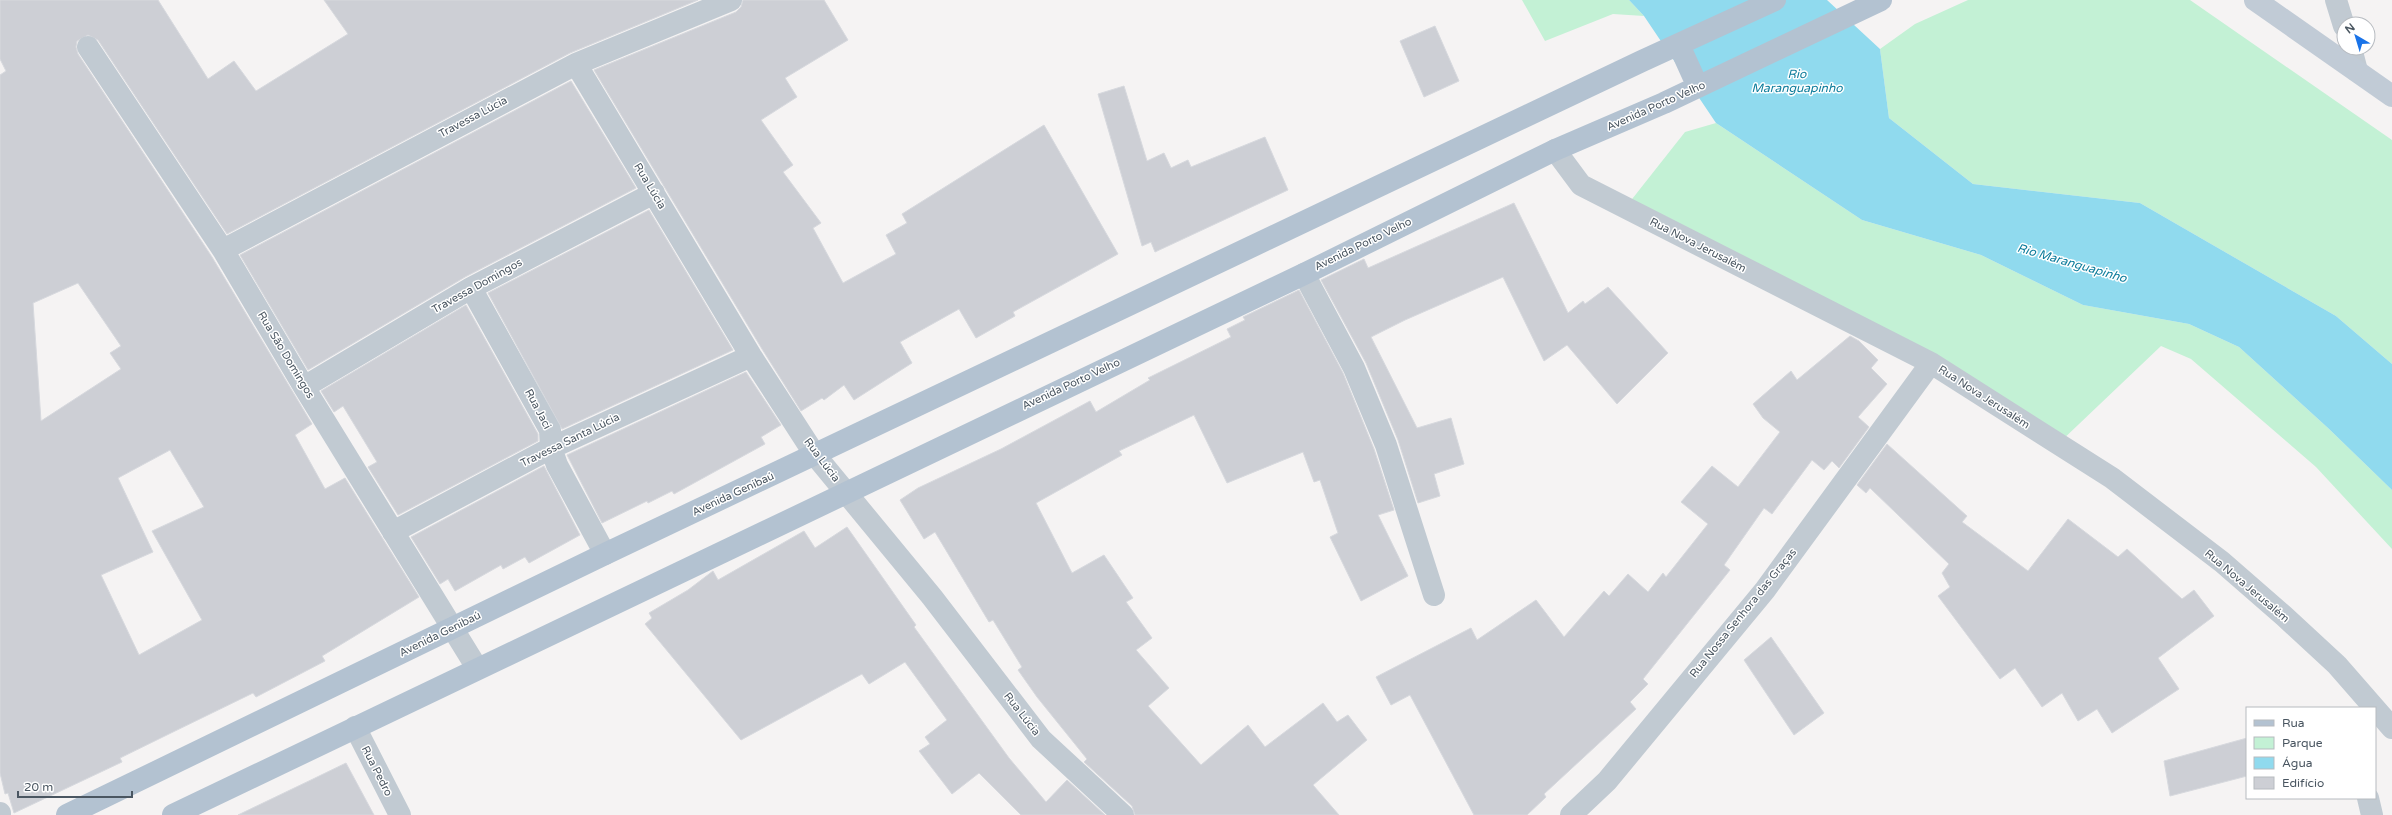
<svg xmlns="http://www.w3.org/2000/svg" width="2392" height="815" font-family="'Varela Round',sans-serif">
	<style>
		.green { fill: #c3f1d5 }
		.water { fill: #90daee }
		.building { fill: #cdcfd5; stroke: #d7d9de; fill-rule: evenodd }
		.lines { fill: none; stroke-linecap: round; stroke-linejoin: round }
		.street { stroke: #c1cad2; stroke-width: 22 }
		.secondary { stroke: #c1cbd6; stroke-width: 22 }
		.primary { stroke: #b3c2d1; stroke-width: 22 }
		.labels { text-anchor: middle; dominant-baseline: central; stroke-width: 3; stroke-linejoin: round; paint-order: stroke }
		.street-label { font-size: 11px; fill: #4a5661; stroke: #fff }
		.water-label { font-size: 12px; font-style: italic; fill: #0c7c9b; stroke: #fff }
	</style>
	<rect width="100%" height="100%" fill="#f5f3f3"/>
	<path class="green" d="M1522,0H1629L1644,16L1613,14L1545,41Z
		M1968,0H2190L2392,140V364L2336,316L2140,203L1973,184L1889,118L1880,49L1915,24Z
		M1716,123L1862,220L1981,255L2083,305L2189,324L2239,347L2328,428L2392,490V549L2316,467L2191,359L2161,346L2058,444L1625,208L1685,132Z"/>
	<path class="water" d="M1629,0H1827L1880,49L1889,118L1973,184L2140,203L2336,316L2392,364V490L2328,428L2239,347L2189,324L2083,305L1981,255L1862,220L1716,123L1644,16Z"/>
	<path class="building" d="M0,0H158L208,79L234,61L256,91L348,34L324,0H698L570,53L227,234L98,40L88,35L77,41L76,47L78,54L212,257L312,424L295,435L325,489L345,478L419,597L322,656L325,661L256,697L253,693L175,731L120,758L122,762L14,813L8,793L5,794L0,773V75L6,71L0,59ZM78,283L121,346L110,353L121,369L41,421L33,303ZM170,450L204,507L152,531L202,620L139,655L101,575L153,552L118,478Z
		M743,0H824L848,40L785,78L797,97L761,120L793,165L783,172L821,223L813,228L843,283L896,254L886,235L907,223L902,214L1044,125L1118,254L1013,312L1015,316L976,338L959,309L900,342L912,363L854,400L844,385L824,400L822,398L801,411L762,349L594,70L736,12L741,7Z
		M1435,26L1459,81L1424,97L1400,41Z
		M571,81L636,188L465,277L308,370L240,255Z
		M1124,86L1147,161L1164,153L1171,168L1188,160L1191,167L1265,137L1288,190L1155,252L1151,242L1142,246L1098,94Z
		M1514,203L1568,313L1583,301L1585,304L1608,287L1668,353L1617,404L1567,345L1544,361L1503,277L1405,320L1371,337L1417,428L1451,418L1464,464L1434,474L1440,496L1418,503L1398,440L1366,363L1321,280L1364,259L1368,268Z
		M649,210L733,350L562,429L488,293Z
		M1299,290L1343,373L1374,449L1394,510L1378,515L1408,576L1361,601L1330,537L1338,533L1320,480L1314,482L1303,452L1227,483L1194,415L1119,451L1122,455L1036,503L1072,573L1104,555L1133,598L1126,602L1152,638L1136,650L1169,688L1148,706L1201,765L1248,725L1265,747L1323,703L1337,722L1348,715L1367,740L1313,785L1339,815H1135L1132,806L1084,762L1087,759L1037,697L1018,670L1022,667L993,620L989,622L935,532L924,539L900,500L918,488L1001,449L1090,401L1096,412L1150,380L1148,378L1231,337L1227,329L1245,320L1243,317Z
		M466,305L538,434V441L398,515L368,467L377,462L343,406L334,412L321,391Z
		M1850,336L1859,341L1878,360L1871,368L1887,384L1858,417L1869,427L1839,468L1832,461L1824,470L1812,460L1772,514L1764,508L1724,565L1730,570L1643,679L1648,684L1630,702L1636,709L1544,794L1546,797L1527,815H1474L1410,695L1391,705L1376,677L1471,628L1477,640L1536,600L1564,637L1604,591L1609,596L1628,574L1648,592L1663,573L1666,577L1708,524L1681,502L1712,466L1738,487L1780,432L1763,418L1753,404L1791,371L1797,380Z
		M746,372L781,425L761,437L765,444L674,494L672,491L648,503L647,501L602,523L567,455Z
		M1887,444L1967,516L1962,522L2028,571L2068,519L2118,557L2127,549L2182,599L2194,590L2214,616L2158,658L2179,689L2112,733L2097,709L2078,721L2062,693L2042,707L2015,668L2000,679L1938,596L1950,587L1942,573L1949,564L1870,488L1866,493L1857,485Z
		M544,466L580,535L529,563L525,557L503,569L501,565L455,591L448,579L440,584L411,537Z
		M847,527L916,625L914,627L1009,758L1046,802L1067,780L1105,815H1021L979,773L952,794L919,751L930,744L925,737L947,720L905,662L869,684L862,674L741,740L645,624L652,618L649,613L688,590L713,571L718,580L804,531L815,548Z
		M1771,637L1824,713L1794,735L1744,660Z
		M2247,738V776L2170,796L2164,761Z
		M346,763L374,815H238L313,779Z"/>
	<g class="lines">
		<path class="street" d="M2336,0L2344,26
			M88,47L223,250L304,387L477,668
			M2351,48L2357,71
			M576,64L751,356L815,455L932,597L1041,739L1123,815
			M1555,150L1581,185L1931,363L2112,478L2222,562L2284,616L2337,665L2392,728
			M223,250L576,64L731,0
			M1304,274L1354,368L1386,445L1434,595
			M471,288L550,430L551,448L557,465L605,554
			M304,387L471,288L654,193
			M393,532L551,448L751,356
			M355,727L400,815
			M2368,798L2372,815
			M0,813V815
			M1571,815L1607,781L1765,590L1931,363"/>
		<path class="secondary" d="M2255,0L2392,96"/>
		<path class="primary" d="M1679,45L1698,87
			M67,815L605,554L1642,61L1775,0
			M173,815L1304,274L1555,150L1664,103L1881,0"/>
	</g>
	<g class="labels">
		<g class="street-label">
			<text transform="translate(1656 106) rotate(-24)">Avenida Porto Velho</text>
			<text transform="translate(473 117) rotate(-28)">Travessa Lúcia</text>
			<text transform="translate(650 186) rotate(59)">Rua Lúcia</text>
			<text transform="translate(1363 244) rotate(-26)">Avenida Porto Velho</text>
			<text transform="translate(1698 245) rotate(27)">Rua Nova Jerusalém</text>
			<text transform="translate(477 286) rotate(-29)">Travessa Domingos</text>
			<text transform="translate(286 355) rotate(59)">Rua São Domingos</text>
			<text transform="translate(1071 384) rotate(-25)">Avenida Porto Velho</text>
			<text transform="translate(1984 397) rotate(33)">Rua Nova Jerusalém</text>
			<text transform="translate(538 409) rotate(62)">Rua Jaci</text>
			<text transform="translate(570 440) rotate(-26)">Travessa Santa Lúcia</text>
			<text transform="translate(822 460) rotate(53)">Rua Lúcia</text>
			<text transform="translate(733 494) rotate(-25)">Avenida Genibaú</text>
			<text transform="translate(2247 586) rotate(40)">Rua Nova Jerusalém</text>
			<text transform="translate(1743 613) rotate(-51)">Rua Nossa Senhora das Graças</text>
			<text transform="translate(440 634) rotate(-26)">Avenida Genibaú</text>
			<text transform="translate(1022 714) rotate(52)">Rua Lúcia</text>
			<text transform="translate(377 771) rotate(63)">Rua Pedro</text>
		</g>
		<g class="water-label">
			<text x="1797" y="74">Rio<tspan x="1797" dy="14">Maranguapinho</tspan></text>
			<text transform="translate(2072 263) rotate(16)">Rio Maranguapinho</text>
		</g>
	</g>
	<rect x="2246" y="707" width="130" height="92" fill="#ffffff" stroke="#b7bbc0"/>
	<rect x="2254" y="720" width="20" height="6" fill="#b3c2d1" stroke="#b7bbc0"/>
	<text x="2282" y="727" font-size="12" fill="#4a5661">Rua</text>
	<rect x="2254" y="737" width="20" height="12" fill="#c3f1d5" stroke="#b7bbc0"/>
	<text x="2282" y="747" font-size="12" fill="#4a5661">Parque</text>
	<rect x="2254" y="757" width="20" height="12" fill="#90daee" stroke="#b7bbc0"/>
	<text x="2282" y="767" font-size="12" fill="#4a5661">Água</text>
	<rect x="2254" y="777" width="20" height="12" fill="#cdcfd5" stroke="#b7bbc0"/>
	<text x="2282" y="787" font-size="12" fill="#4a5661">Edifício</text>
	<g transform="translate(2356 36) rotate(322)"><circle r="19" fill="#ffffff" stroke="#b7bbc0"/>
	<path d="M0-3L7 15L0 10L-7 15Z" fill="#1a73e8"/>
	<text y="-6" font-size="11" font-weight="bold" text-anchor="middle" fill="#4a5661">N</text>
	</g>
	<path d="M18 791v6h114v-6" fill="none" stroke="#4a5661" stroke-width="2"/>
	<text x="24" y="791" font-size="12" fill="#4a5661" stroke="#ffffff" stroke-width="3" paint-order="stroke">20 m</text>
</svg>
